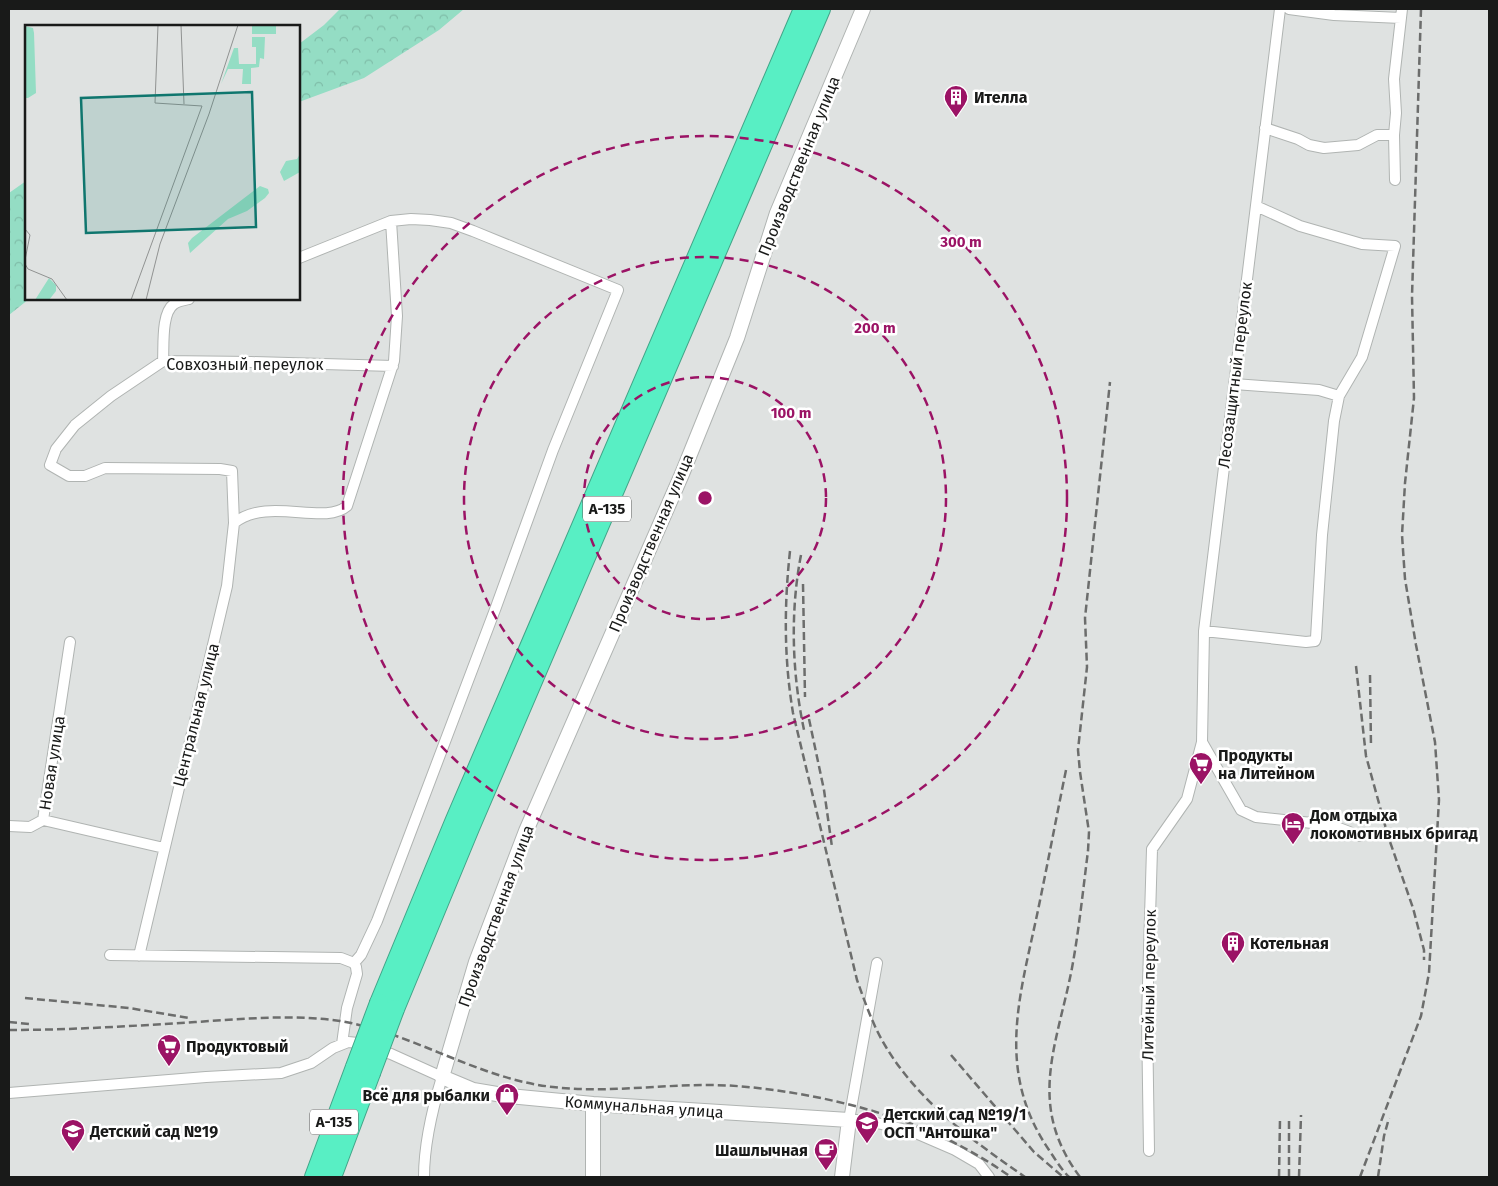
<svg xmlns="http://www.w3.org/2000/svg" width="1498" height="1186" font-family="'Fira Sans',sans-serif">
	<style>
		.forest { fill: url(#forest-crowns) }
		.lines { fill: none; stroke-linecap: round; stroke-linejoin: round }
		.street-casing { stroke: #b0b4b2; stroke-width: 12 }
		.secondary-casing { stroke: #b0b4b2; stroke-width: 16 }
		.highway-casing { stroke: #42a488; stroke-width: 20 }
		.street { stroke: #fff; stroke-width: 10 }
		.secondary { stroke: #fff; stroke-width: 14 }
		.highway { stroke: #58efc4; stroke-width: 18 }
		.rail { stroke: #6c6d6c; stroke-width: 2.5; stroke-dasharray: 8 4; stroke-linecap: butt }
		.highway-bridge-casing { stroke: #42a488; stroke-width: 20; stroke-linecap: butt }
		.highway-bridge { stroke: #58efc4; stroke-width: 18 }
		.ring { fill: none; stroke: #9b1365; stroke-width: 2.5; stroke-dasharray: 9 6 }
		.labels { text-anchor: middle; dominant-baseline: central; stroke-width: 5; stroke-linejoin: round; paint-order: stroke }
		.shield { fill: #fff; stroke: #5e5f5e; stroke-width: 1 }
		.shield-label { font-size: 15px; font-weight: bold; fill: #191a19 }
		.poi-label { font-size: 16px; font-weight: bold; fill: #191a19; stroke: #fff; text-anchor: start }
		.street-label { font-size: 16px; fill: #191a19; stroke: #fff }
		.inset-road { fill: none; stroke: #909291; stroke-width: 1 }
		.view { fill: #0f766e; fill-opacity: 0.15; stroke: #0f766e; stroke-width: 2.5 }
		.inset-edge { fill: none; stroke: #191a19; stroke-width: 2.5 }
		.centre { fill: #9b1365; stroke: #fff; stroke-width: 2.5 }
		.ring-label { font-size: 15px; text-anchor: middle; font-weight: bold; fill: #9b1365; stroke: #fff; stroke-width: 5; stroke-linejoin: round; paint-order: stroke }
	</style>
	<defs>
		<pattern id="forest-crowns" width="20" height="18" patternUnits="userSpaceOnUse" patternTransform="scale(1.25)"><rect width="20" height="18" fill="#94ddc4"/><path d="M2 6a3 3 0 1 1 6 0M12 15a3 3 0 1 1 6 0" fill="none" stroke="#7fbda8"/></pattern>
	</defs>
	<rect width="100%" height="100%" fill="#dfe2e1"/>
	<path class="forest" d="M340,9H464L439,30L364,78L299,102V44L324,25Z
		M26,181V299H29L9,315V193Z"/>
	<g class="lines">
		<g class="street-casing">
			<path id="street" d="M1289,9L1334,15L1401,18
				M1265,128L1298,139L1309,145L1324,148L1358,145L1377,135H1394
				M1395,180L1394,135L1396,113L1394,79L1402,9
				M299,258L391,221L411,219L430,220L451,223L473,231L618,290L553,450L496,607L377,921L361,955L354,963L356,967L357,974L347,1008L342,1044
				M163,361C164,346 161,313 174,304C178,301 184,300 189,299
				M1234,384L1319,390L1339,396
				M234,523C268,496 324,526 347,506L394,361L397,316L391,221
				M1204,631L1306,642L1315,641L1316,638L1322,535L1334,421L1339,396L1362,357L1395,246L1362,244L1300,226L1256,206
				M1202,742L1241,810L1256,817L1331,825L1360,836
				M43,820L70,642
				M43,820L164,848
				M9,826L30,827L43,820
				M110,955L341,958L354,963
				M139,956L227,586L234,523L232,471L220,469L105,468L85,476H69L50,465L56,449L75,425L111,396L163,361L251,362L393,366
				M877,963L849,1120H864L911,1131L955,1150L979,1164L989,1177
				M9,1093L206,1077L281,1073L311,1063L333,1048L348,1042L358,1043L391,1054L442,1077C432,1110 424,1143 424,1177
				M1149,1151L1147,1018L1152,849L1187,799L1202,742L1204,631L1280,9"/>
		</g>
		<g class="secondary-casing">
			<path id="secondary" d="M593,1104V1177
				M842,1177L849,1120L593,1104L509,1096L473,1090L442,1077L476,962L526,831L682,474L737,338L777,213L863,9"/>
		</g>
		<g class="highway-casing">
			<path id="highway" d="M379,1003L454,822L803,9
				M395,1009L470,828L821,9
				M314,1177L355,1067
				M332,1177L371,1073"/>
		</g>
		<use href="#street" class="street"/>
		<use href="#secondary" class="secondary"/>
		<use href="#highway" class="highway"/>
		<path class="rail" d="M790,551C784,606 784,659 793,713L857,980C865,1002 873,1026 886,1047C919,1102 973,1141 1025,1177
			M801,555C790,612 792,673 804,730
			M803,584L805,697
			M1356,666L1366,756L1388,836L1413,908L1424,950V960
			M1370,675L1371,747
			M809,719L824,790L832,847
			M1066,770C1056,819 1047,867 1037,915C1019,999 996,1072 1049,1150C1055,1159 1061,1169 1069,1177
			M25,998L129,1008L189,1018
			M9,1022L30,1024
			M9,1030C71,1030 133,1026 195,1022C244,1019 292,1014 340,1021C414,1033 478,1079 553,1087C605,1093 656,1085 708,1085C743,1085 777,1090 811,1096C886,1111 949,1133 1011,1177
			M951,1055L1034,1152L1062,1176
			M1080,1177C1026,1105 1057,1046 1072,968C1079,930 1083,890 1088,851L1089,832L1080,772L1078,750L1087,667L1085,618L1110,382
			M1279,1177L1280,1119
			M1289,1177V1118
			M1299,1177L1301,1115
			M1360,1177L1421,1016L1429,973L1439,800L1435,742L1416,645L1405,579L1402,535L1405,483L1414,398L1412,296L1421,9
			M1378,1177L1384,1136L1389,1118"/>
		<g class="highway-bridge-casing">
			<path id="highway-bridge" d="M355,1067L379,1003
				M371,1073L395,1009"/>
		</g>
		<use href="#highway-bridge" class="highway-bridge"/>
	</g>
	<g class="ring">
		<circle cx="705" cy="498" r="121"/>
		<circle cx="705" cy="498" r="241"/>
		<circle cx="705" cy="498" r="362"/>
	</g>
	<defs>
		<g id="building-pin" transform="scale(1.25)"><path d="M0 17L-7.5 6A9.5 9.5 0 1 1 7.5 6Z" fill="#9b1365" stroke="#fff"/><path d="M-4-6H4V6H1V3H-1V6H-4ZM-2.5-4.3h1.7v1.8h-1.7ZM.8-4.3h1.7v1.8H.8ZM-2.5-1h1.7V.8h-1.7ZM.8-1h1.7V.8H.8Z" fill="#fff"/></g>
		<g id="supermarket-pin" transform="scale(1.25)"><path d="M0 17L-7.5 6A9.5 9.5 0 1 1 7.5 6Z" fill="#9b1365" stroke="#fff"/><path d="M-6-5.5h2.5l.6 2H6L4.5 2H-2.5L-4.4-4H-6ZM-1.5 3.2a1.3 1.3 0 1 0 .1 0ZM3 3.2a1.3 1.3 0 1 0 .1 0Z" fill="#fff"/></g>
		<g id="hotel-pin" transform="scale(1.25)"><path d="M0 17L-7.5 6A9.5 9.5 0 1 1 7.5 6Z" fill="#9b1365" stroke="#fff"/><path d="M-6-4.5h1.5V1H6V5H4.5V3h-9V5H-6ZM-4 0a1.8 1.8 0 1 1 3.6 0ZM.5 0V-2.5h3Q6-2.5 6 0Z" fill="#fff"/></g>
		<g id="shop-pin" transform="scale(1.25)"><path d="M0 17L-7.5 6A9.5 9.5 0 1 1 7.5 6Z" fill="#9b1365" stroke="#fff"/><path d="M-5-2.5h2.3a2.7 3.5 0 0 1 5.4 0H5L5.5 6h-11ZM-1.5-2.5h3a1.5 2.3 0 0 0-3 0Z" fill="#fff"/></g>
		<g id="school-pin" transform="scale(1.25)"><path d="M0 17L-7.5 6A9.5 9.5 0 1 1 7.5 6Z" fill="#9b1365" stroke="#fff"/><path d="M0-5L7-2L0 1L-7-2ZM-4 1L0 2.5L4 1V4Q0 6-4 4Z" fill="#fff"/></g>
		<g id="cafe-pin" transform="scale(1.25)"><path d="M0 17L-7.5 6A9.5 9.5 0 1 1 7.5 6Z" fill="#9b1365" stroke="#fff"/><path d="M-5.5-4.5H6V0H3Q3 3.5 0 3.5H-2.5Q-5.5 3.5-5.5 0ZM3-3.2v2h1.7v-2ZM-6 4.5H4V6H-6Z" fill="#fff"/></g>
	</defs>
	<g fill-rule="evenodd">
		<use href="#building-pin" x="956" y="97"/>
		<use href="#supermarket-pin" x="1201" y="764"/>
		<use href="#hotel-pin" x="1293" y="824"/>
		<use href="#building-pin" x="1233" y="943"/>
		<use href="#supermarket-pin" x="169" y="1046"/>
		<use href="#shop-pin" x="507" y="1095"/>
		<use href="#school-pin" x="867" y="1123"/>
		<use href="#school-pin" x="73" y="1131"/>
		<use href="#cafe-pin" x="826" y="1150"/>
	</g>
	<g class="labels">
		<g class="shield">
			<rect x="583" y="496.5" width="48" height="25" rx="4"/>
			<rect x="310" y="1109.5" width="48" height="25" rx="4"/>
		</g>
		<g class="shield-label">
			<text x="607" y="509">А-135</text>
			<text x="334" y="1122">А-135</text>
		</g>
		<g class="poi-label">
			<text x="974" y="97">Ителла</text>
			<text x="1218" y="755">Продукты<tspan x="1218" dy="18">на Литейном</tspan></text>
			<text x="1310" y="815">Дом отдыха<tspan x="1310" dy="18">локомотивных бригад</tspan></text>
			<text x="1250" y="943">Котельная</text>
			<text x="186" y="1046">Продуктовый</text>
			<text x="490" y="1095" text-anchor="end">Всё для рыбалки</text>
			<text x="884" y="1114">Детский сад №19/1<tspan x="884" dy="18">ОСП "Антошка"</tspan></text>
			<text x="90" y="1131">Детский сад №19</text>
			<text x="808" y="1150" text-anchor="end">Шашлычная</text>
		</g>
		<g class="street-label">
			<text transform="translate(799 166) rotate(-68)">Производственная улица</text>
			<text x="245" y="364">Совхозный переулок</text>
			<text transform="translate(1235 375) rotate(-83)">Лесозащитный переулок</text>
			<text transform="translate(651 543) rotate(-67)">Производственная улица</text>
			<text transform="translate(196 715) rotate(-76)">Центральная улица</text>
			<text transform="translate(52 763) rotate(-81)">Новая улица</text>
			<text transform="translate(496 916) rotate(-70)">Производственная улица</text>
			<text transform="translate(1149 985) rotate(-89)">Литейный переулок</text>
			<text transform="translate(644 1107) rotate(4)">Коммунальная улица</text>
		</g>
	</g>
	<g transform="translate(25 25)">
		<rect width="275" height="275" fill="#dfe2e1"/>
		<path d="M227,0H251V9H227ZM0,1L8,3L9,8L11,68L3,73H0ZM227,12H240L239,34L235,33L234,42L226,43V59H217L218,44H203L196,59L209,23H213L214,39H231V22H227ZM275,129V147L259,156L255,147L261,136L272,134ZM235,161L243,164L244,168L240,173L222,186L203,194L165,228L163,218L167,213ZM24,253L31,260V266L24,275H10Z" fill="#94ddc4"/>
		<path class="inset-road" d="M156,0L159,79M0,204L5,210L0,235M0,239L3,244L27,254L42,275M106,275L177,81L130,78L133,0M121,275L135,219L184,89L213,0"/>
		<path class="view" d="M227,67L231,202L61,208L56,73Z"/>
		<rect width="275" height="275" class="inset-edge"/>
	</g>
	<circle cx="705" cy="498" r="8" class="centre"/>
	<g class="ring-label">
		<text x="961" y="247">300 m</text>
		<text x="875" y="333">200 m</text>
		<text x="791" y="418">100 m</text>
	</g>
	<rect width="1498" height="1186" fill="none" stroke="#191a19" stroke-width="20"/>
</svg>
